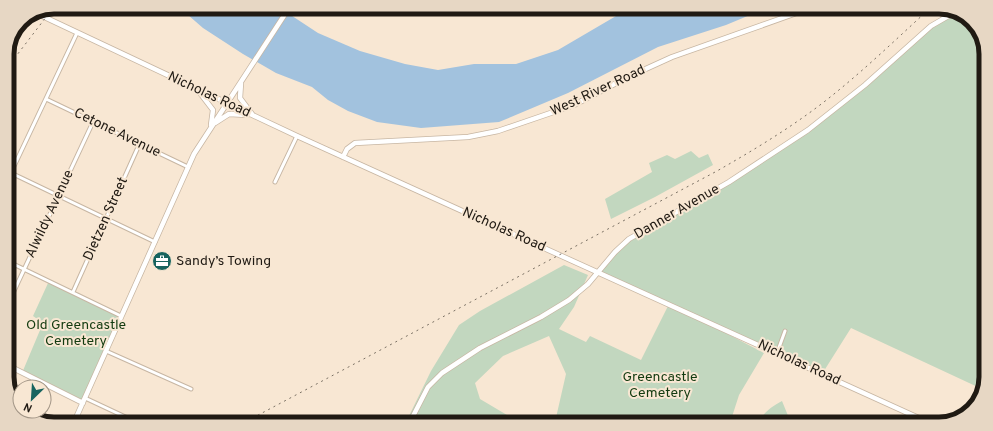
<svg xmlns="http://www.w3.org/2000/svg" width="993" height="431" font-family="Overpass,sans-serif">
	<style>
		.green { fill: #c2d7bf }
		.water { fill: #a2c2de }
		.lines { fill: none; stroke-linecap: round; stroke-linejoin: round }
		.street-casing { stroke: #c7b6a3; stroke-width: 5 }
		.secondary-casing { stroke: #c7b6a3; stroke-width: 6 }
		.street { stroke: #fff; stroke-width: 3 }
		.secondary { stroke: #fff; stroke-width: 4.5 }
		.rail { stroke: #7b7164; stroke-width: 1; stroke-dasharray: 2 4; stroke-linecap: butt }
		.labels { text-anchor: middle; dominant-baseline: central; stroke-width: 4; stroke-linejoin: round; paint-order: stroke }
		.street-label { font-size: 14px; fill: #201a13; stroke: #f8e7d3 }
		.poi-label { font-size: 14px; fill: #201a13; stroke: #f8e7d3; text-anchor: start }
		.park-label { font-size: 14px; fill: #133b10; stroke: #f8e7d3 }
		.rim { fill: none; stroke: #201a13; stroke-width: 5 }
	</style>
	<rect width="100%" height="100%" fill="#f8e7d3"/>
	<path class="green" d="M957,11L976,26L986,51L982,389L851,328L822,374L718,329L764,353L739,395L730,423L555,422L566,374L549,336L503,356L475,383L480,399L507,415L508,422H406L431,371L459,325L480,311L564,265L588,275L574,307L559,329L586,342L590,336L641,360L669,304L599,272L622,245L706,196L830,113L927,29Z
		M691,151L699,158L708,154L713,165L655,197L611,219L605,199L652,172L649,163L667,155L675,159Z
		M49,281L121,316L83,403L22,373L43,323L33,316Z
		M782,401L791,423H758C764,412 771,407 782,401Z"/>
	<path class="water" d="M180,8H280L318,33L360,51L405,64L438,70L474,64H516L558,50L628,9L762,10L726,25L658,47L568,93L499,122L421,128L377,122L348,111L328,100L312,87L276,73L243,54L203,28Z"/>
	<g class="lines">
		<g class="street-casing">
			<path id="street" d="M46,99L188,167
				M11,173L155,242
				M7,181L77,33
				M275,182L297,136
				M7,261L121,316
				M73,292L139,145
				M7,306L93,122
				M106,351L191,389
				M777,353L785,331
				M29,387L33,379
				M85,398L134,421"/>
		</g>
		<g class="secondary-casing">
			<path id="secondary" d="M38,14L297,136L932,424
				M241,83L240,98L252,114
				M200,93L213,110L211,125
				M215,123L229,114L247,115
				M343,157L347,149L355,143L468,137L498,131L574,105L628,77L672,57L805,10
				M7,365L83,403
				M75,420L194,154L289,8
				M410,422L428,387L442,373L480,348L541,317L569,300L588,284L615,252L629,239L729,182L808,130L865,85L931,26L957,11"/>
		</g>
		<use href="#street" class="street"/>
		<use href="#secondary" class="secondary"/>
		<path class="rail" d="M7,68L53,8
			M247,421L717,171C752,151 787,130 820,105C858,76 892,43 927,11"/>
	</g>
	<defs>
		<g id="office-disc" transform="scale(1)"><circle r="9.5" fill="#18645f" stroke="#f8e7d3"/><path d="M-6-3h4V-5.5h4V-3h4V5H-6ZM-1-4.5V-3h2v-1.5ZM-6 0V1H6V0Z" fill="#fff"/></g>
	</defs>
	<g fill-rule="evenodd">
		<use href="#office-disc" x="162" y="261"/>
	</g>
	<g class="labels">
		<g class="street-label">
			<text transform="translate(598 91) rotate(-25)">West River Road</text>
			<text transform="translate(209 95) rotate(25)">Nicholas Road</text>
			<text transform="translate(117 133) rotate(26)">Cetone Avenue</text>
			<text transform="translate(677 212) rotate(-30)">Danner Avenue</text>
			<text transform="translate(50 214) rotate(-65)">Alwildy Avenue</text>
			<text transform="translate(106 219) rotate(-66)">Dietzen Street</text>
			<text transform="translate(504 230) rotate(24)">Nicholas Road</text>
			<text transform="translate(799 363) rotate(25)">Nicholas Road</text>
		</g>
		<g class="poi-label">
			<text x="176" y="261">Sandy’s Towing</text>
		</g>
		<g class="park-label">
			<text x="76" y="325">Old Greencastle<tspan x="76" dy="16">Cemetery</tspan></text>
			<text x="660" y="377">Greencastle<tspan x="660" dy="16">Cemetery</tspan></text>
		</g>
	</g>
	<path d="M0 0H993V431H0ZM54 14H939A40 40 0 0 1 979 54V377A40 40 0 0 1 939 417H54A40 40 0 0 1 14 377V54A40 40 0 0 1 54 14Z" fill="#e7d7c4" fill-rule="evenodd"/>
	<path class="rim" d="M54 14H939A40 40 0 0 1 979 54V377A40 40 0 0 1 939 417H54A40 40 0 0 1 14 377V54A40 40 0 0 1 54 14Z"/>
	<g transform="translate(32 399) rotate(205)"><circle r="19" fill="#f8e7d3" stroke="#a29586"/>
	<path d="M0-3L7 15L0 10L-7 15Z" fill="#18645f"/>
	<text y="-6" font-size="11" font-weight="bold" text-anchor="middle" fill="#201a13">N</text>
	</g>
</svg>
